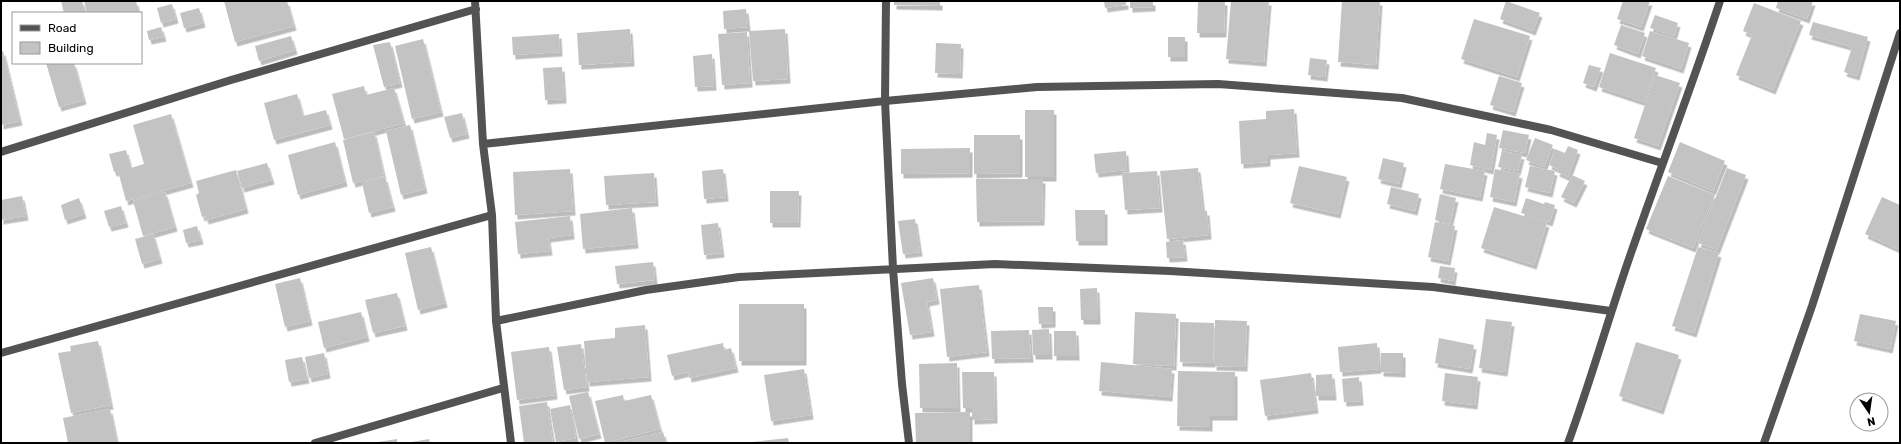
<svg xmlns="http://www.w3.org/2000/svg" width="1901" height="444" font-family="Rubik,sans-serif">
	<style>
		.building { fill: #c3c3c3; filter: url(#shadow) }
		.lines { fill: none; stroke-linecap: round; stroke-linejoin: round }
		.street { stroke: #535353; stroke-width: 8 }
	</style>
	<defs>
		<filter id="shadow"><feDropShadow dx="2.5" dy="4.5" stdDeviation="0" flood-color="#0004"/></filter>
	</defs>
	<rect width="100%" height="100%" fill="#fff"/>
	<path class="building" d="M61,1H82L86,13H64Z
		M84,1H136L139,13H87Z
		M224,1H287L294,26L235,42Z
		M894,1H940V6L894,5Z
		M1104,1H1126V5L1105,8Z
		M1130,1H1153V7L1130,8Z
		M1198,1H1225L1224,33H1197Z
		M1231,1H1269L1264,62L1226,59Z
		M1342,1H1380L1376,65L1338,62Z
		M1506,1L1540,13L1533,31L1500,19Z
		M1623,1H1650L1641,27L1617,19Z
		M1778,1H1813L1807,19L1776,8Z
		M1754,3L1801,21L1773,90L1736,75L1752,35L1743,31Z
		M172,4L176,19L161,23L157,8Z
		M199,8L203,23L184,28L180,13Z
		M746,9L748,27L724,29L723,11Z
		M1655,15L1678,23L1674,36L1650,28Z
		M1474,19L1530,36L1517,77L1461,59Z
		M1813,22L1868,37L1857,76L1844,72L1852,47L1809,35Z
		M1621,25L1645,33L1638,54L1614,45Z
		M161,27L164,37L149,40L147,31Z
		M630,29L632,62L579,65L577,33Z
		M785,29L788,79L753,81L749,31Z
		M1650,31L1689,43L1681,69L1642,56Z
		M747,32L750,83L722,85L718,34Z
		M559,34L560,52L513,55L512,37Z
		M291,36L295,50L259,61L255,46Z
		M1168,37H1185V57H1168Z
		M423,39L441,112L412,119L395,46Z
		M390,42L400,83L384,87L373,45Z
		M936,43L961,44L960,74L935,73Z
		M1,51H3L20,121L1,125Z
		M1610,53L1656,68L1644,102L1599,87Z
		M712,54L714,86L695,87L693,56Z
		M1310,58L1327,60L1325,77L1308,75Z
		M46,63H74L84,100L59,107Z
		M1589,65L1601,68L1594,87L1583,83Z
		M562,67L564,99L545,100L543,68Z
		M1655,75L1680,83L1658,146L1634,138Z
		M1499,76L1522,83L1513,112L1490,105Z
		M364,86L366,95L394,88L404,123L344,139L332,94Z
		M297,94L303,116L326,110L330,125L274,140L264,103Z
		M1294,109L1297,153L1268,155V162L1241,164L1239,121L1266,119V111Z
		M1025,110H1054V177H1025Z
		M462,113L467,134L450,138L444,117Z
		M171,114L191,183L126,201L118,171L114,172L109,154L126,150L131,168L144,164L133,125Z
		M410,125L425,189L401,195L386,131Z
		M1503,130L1529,135L1525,153L1499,148Z
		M374,132L384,176L353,183L343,140Z
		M1487,133L1497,135L1491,170L1470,165L1474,142L1485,145Z
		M974,135H1020V173L974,174Z
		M1535,138L1553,145L1544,167L1526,160Z
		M335,142L345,182L298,195L288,155Z
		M1680,142L1725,161L1713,191L1668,172Z
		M1568,146L1578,150L1568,177L1557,172L1558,169L1549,165L1555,149L1565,153Z
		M970,148V173L901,174V149Z
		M1126,151L1127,170L1096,173L1094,154Z
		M1502,151L1522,155L1518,171L1498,167Z
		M1383,158L1404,163L1399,184L1378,179Z
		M267,163L272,180L242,188L237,171Z
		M1445,164L1485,171L1480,197L1440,189Z
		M1299,166L1347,177L1338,214L1290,203Z
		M1530,166L1555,171L1550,193L1525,187Z
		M1198,168L1203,211H1207L1209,235L1167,239L1160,171Z
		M1727,168L1746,175L1717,250L1698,243Z
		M570,169L573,211L515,215L513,172Z
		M723,169L726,197L704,199L702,171Z
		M1495,169L1520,174L1514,202L1490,197Z
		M236,170L246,209L206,220L205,216L202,217L196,195L199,193L196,181Z
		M1157,171L1160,208L1125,210L1122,173Z
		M654,173L656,202L606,205L604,176Z
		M1572,175L1585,181L1574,203L1561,197Z
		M1668,176L1715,195L1693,248L1646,229Z
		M385,177L393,207L369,213L362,183Z
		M976,179H1043L1042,221L977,222Z
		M1391,187L1419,194L1415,211L1387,204Z
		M770,191H799L798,223H770Z
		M165,192L175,227L143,236L133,201Z
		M1440,194L1456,198L1450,224L1435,220Z
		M22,196L26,216L1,220V200Z
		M1882,197L1900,205V250L1865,234Z
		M79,198L84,214L65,220L61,205Z
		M1526,198L1544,204L1545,202L1555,205L1550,222L1521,213Z
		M121,206L126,223L109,227L104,211Z
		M1494,207L1547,223L1534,265L1481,248Z
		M632,208L636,244L583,249L580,214Z
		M1075,210H1105V241H1076Z
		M570,216L572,235L548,238L550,251L518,254L515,222Z
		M915,219L920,252L903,254L898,221Z
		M1435,222L1455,226L1448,261L1428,257Z
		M718,223L722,253L704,255L701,225Z
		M197,226L201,240L186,243L183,230Z
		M153,234L160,259L142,264L135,239Z
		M1183,240L1185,257L1167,258L1166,242Z
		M431,247L445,303L418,310L405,253Z
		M1698,247L1719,253L1694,333L1672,326Z
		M653,262L655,280L617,284L615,266Z
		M1440,266L1455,268L1453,281L1438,278Z
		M300,278L310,321L285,327L275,284Z
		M933,278L937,300L927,302L932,332L910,335L901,283Z
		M979,285L987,352L947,357L940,289Z
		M1097,288L1098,320H1081L1080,289Z
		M397,293L405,326L373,333L365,300Z
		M739,304H804V361H739Z
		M1038,307H1053V323L1039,324Z
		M361,312L367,337L324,348L318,322Z
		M1135,312L1176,314L1174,366L1133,364Z
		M1860,314L1896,321L1890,349L1854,341Z
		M1486,319L1512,322L1505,372L1479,368Z
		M1215,320L1247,321L1245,367L1214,366Z
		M1180,322L1214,323L1213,363L1180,362Z
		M645,325L649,377L587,382L584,341L615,338V328Z
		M1049,329L1050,355H1033L1032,330Z
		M1029,330L1031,358L992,359L991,331Z
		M1054,331H1076L1077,356H1054Z
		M1439,338L1474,345L1470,369L1435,363Z
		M98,341L111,405L71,413L58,353L71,351L70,346Z
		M1636,342L1679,355L1661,410L1619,396Z
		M723,343L724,350L731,348L736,368L689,378L688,372L672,376L667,355Z
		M1377,343L1379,369L1340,372L1338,347Z
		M581,344L587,387L564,390L557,347Z
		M549,347L555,395L517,400L511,352Z
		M324,353L328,374L309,378L305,357Z
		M1381,353H1403V373L1381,372Z
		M302,357L307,379L289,382L285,360Z
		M1101,362L1172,369L1170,397L1099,391Z
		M957,363L958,408H920L919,364Z
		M804,369L811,415L771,421L764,375Z
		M1178,371L1235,372V416H1210V427L1177,426Z
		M962,372H994L995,419L972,420V408H963Z
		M1311,373L1316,409L1265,416L1260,380Z
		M1445,373L1478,377L1475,405L1442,401Z
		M1332,374L1334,396H1316V375Z
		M1359,377L1361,401L1344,402L1342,379Z
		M588,392L599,434L579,439L569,396Z
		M623,395L624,401L651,395L660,429L605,443L595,401Z
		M547,402L553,443H524L519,406Z
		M570,405L576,438L556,442L550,409Z
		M110,409L117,443H68L63,418Z
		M970,412V442L916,443L915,413Z
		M663,432L666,443H619V442Z
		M788,438L789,443H752V442Z
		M397,439V443H378V442Z
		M429,439L430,443H412V442Z"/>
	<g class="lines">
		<path class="street" d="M475,1L483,144L492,215L496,321L511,443
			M886,1L885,101L893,269L902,384L909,443
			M483,144L885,101L1037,87L1218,84L1402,98L1551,130L1662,163
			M1,152L231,80L476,9
			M496,321L646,290L739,277L995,264L1170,271L1433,287L1611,311
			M1,353L492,215
			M315,443L503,388
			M1568,443C1591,380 1609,316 1631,253C1660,169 1692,86 1720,1
			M1764,443L1812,306L1900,33"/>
	</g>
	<rect width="1901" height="444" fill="none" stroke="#000000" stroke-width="4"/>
	<rect x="12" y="12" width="130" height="52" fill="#ffffff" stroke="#999999"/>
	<rect x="20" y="25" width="20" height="6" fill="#535353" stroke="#999999"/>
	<text x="48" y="32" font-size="12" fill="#000000">Road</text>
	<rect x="20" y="42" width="20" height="12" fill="#c3c3c3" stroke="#999999"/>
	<text x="48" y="52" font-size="12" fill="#000000">Building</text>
	<g transform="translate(1869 412) rotate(167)"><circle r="19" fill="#ffffff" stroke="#999999"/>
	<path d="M0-3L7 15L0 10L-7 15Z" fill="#000000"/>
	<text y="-6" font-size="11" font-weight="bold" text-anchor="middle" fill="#000000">N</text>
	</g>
</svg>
